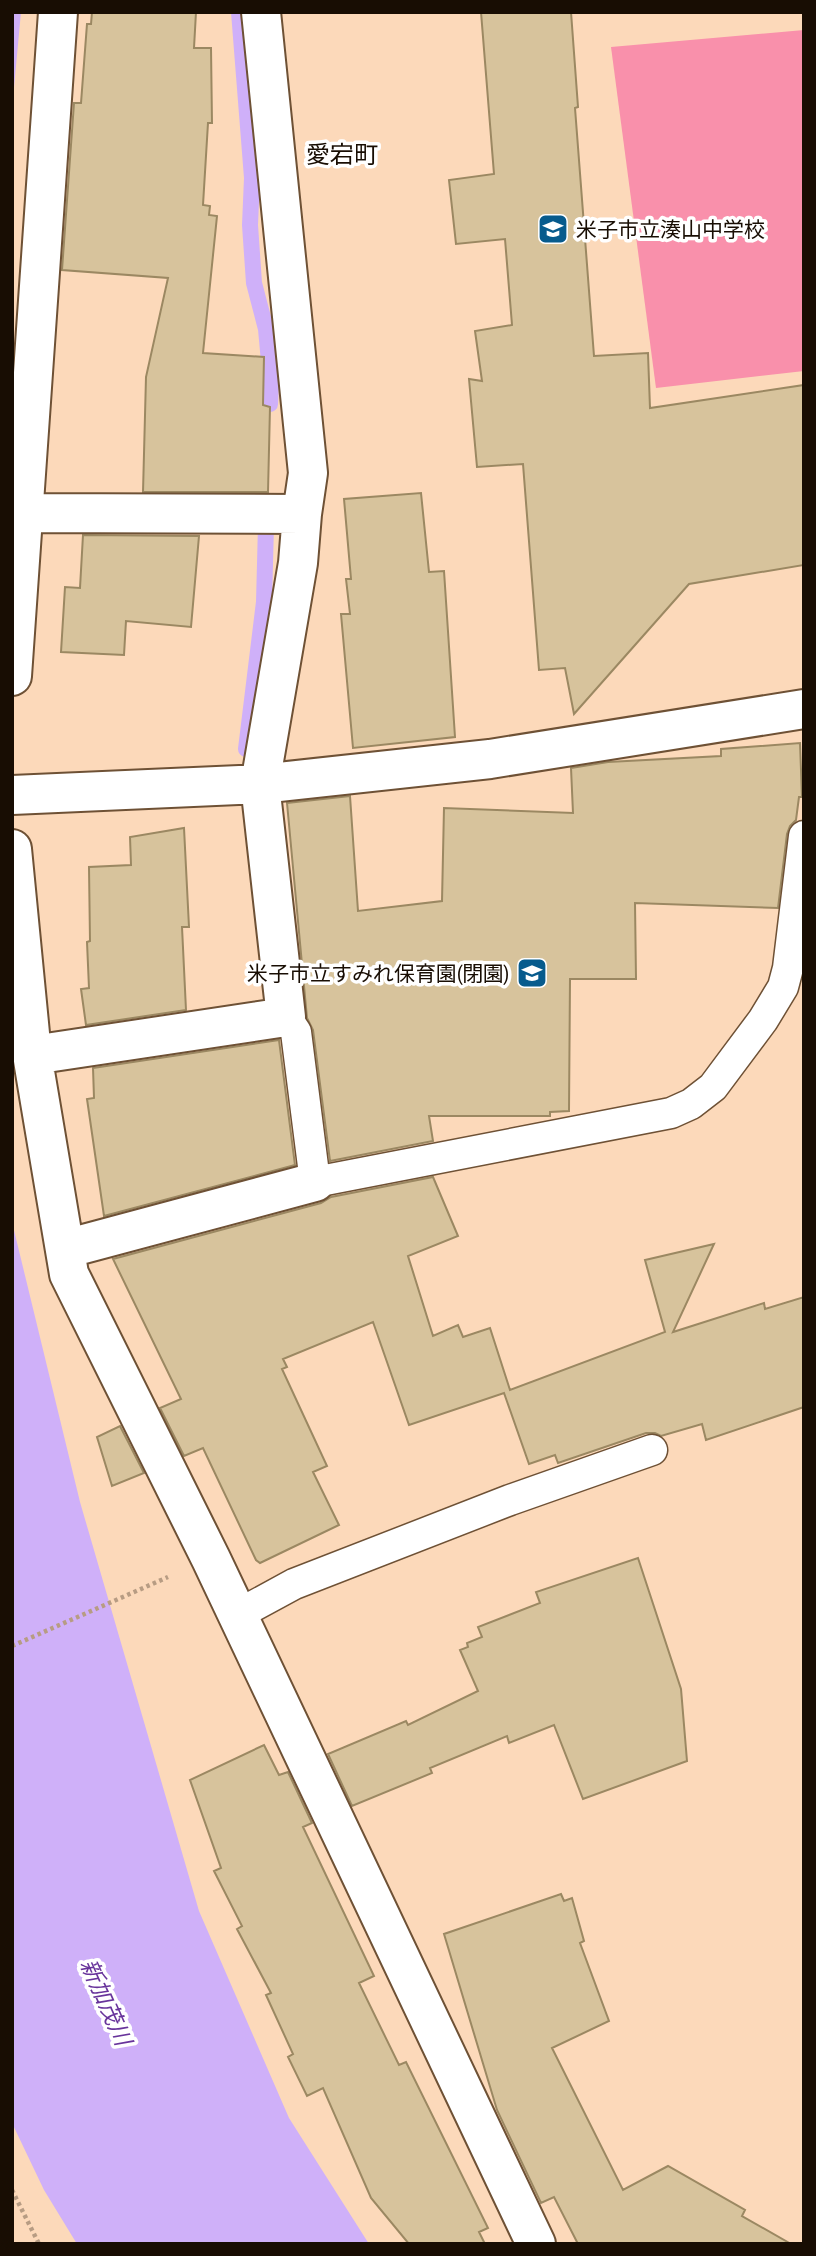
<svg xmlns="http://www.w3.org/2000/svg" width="816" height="2256" font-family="'Asap Condensed','Noto Sans JP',sans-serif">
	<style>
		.green { fill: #f990ab }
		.water { fill: #cfb0f9 }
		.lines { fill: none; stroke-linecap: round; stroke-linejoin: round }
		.stream { stroke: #cfb0f9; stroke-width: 16 }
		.building { fill: #d7c39c; stroke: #9b8862; stroke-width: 2 }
		.service-casing { stroke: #6e5135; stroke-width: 33 }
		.minor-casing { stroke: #6e5135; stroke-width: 42 }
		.path { stroke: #b79c83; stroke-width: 4.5; stroke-dasharray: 3.5 3.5; stroke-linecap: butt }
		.service { stroke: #fff; stroke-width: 30 }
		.minor { stroke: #fff; stroke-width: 38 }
		.labels { text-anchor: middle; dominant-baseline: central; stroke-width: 7; stroke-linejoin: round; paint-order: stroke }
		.poi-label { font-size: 21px; fill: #180d03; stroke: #fff; text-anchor: start }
		.water-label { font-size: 23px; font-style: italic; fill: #68349b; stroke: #fff }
		.quarter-label { font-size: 24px; fill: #180d03; stroke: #fff }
	</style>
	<rect width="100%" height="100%" fill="#fcd9ba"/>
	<path class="green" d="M804,30V371L656,388L611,47Z"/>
	<path class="water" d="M12,12H21L12,109Z
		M12,1222L80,1502L199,1911L289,2118L369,2244H77L44,2190L12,2123Z"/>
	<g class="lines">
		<path class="stream" d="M239,12L252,178L250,225L254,283L266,329L271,384L270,404
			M246,749L264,602L266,525"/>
	</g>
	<path class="building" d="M92,12H196L194,48H211L212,123H208L203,205L210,206L209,215L217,216L203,353L264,357L263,405L270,407L268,492H143L146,377L168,278L62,270L74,103H81L87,24H91Z
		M481,12H571L578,107L575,108L594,356L648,353L650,408L804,385V565L689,584L574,714L565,668L539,670L523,464L477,467L469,379L482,381L475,331L512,325L505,239L456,244L449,180L494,174Z
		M421,493L429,572L444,571L455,737L353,748L341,614H350L346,579H351L344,499Z
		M83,535L199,536L191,627L126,621L124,655L61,652L65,587L80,588Z
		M800,743L802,797H799L796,820L790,826L787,834L778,908L635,903L636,979H570L569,1111L550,1112V1116H429L433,1141L330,1161L313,1030L307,1018L287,803L350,796L358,911L442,901L444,808L573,813L571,768L608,762L721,756V749Z
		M184,828L189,927H182L186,1010L86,1025L81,989L89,988L87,942L90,941L89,867L131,865L130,837Z
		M279,1040L295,1165L104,1216L87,1099L94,1098L93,1068Z
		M433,1177L458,1236L408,1256L433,1336L458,1325L463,1337L490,1328L510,1390L665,1332L645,1260L714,1244L673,1332L764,1303L765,1309L804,1297V1407L706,1440L702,1424L661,1436L655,1433H646L558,1463L555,1455L529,1464L504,1393L409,1425L373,1322L283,1359L287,1367L282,1369L327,1466L313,1472L339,1525L260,1563L256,1560L203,1448L184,1456L160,1408L181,1399L113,1259L321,1203L331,1197Z
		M120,1426L144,1473L112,1486L97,1437Z
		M638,1558L681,1689L687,1761L583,1799L554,1725L509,1743L507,1736L430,1768L432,1773L352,1806L328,1754L406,1721L408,1725L478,1691L460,1650L468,1647L467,1643L482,1637L478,1627L540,1603L536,1592Z
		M264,1745L279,1775L288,1772L312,1823L303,1827L374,1976L359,1983L399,2065L406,2062L488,2228L479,2232L485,2244H409L371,2198L323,2088L307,2096L288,2057L293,2054L266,1995L271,1993L237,1929L242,1926L214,1871L221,1868L190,1780Z
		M561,1894L564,1901L572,1898L584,1941L580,1943L609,2021L552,2048L623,2190L668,2166L745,2210L742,2216L791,2244H578L554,2197L541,2203L497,2110L444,1934Z"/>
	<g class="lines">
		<g class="service-casing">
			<path id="service" d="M286,1017L296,1032L315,1182L671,1113L691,1104L713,1087L763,1020L783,987L788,968L804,836
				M237,1615L294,1584L510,1500L652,1450"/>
		</g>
		<g class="minor-casing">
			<path id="minor" d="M23,513L302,514
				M12,676L58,12
				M12,795L260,784L490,759L804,709
				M12,849L32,1054L69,1274L211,1559L536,2244
				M33,1055L286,1017L260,784L298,563L302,514L308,473L261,12
				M65,1249L315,1182"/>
		</g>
		<path class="path" d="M12,1646L168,1577
			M12,2190L39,2244"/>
		<use href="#service" class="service"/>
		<use href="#minor" class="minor"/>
	</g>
	<defs>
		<g id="school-square" transform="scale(1.575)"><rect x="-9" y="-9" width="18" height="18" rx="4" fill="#075b8d" stroke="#fff"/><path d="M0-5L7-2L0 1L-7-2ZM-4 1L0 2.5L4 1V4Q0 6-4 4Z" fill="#fff"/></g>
	</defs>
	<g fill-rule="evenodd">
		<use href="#school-square" x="553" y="229"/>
		<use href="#school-square" x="532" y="973"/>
	</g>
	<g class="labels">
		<g class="poi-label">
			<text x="576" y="229">米子市立湊山中学校</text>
			<text x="509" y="973" text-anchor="end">米子市立すみれ保育園(閉園)</text>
		</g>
		<g class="water-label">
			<text transform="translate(106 2002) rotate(66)">新加茂川</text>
		</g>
		<g class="quarter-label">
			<text x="342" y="154">愛宕町</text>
		</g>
	</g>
	<rect width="816" height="2256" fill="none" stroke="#180d03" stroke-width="28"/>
</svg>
